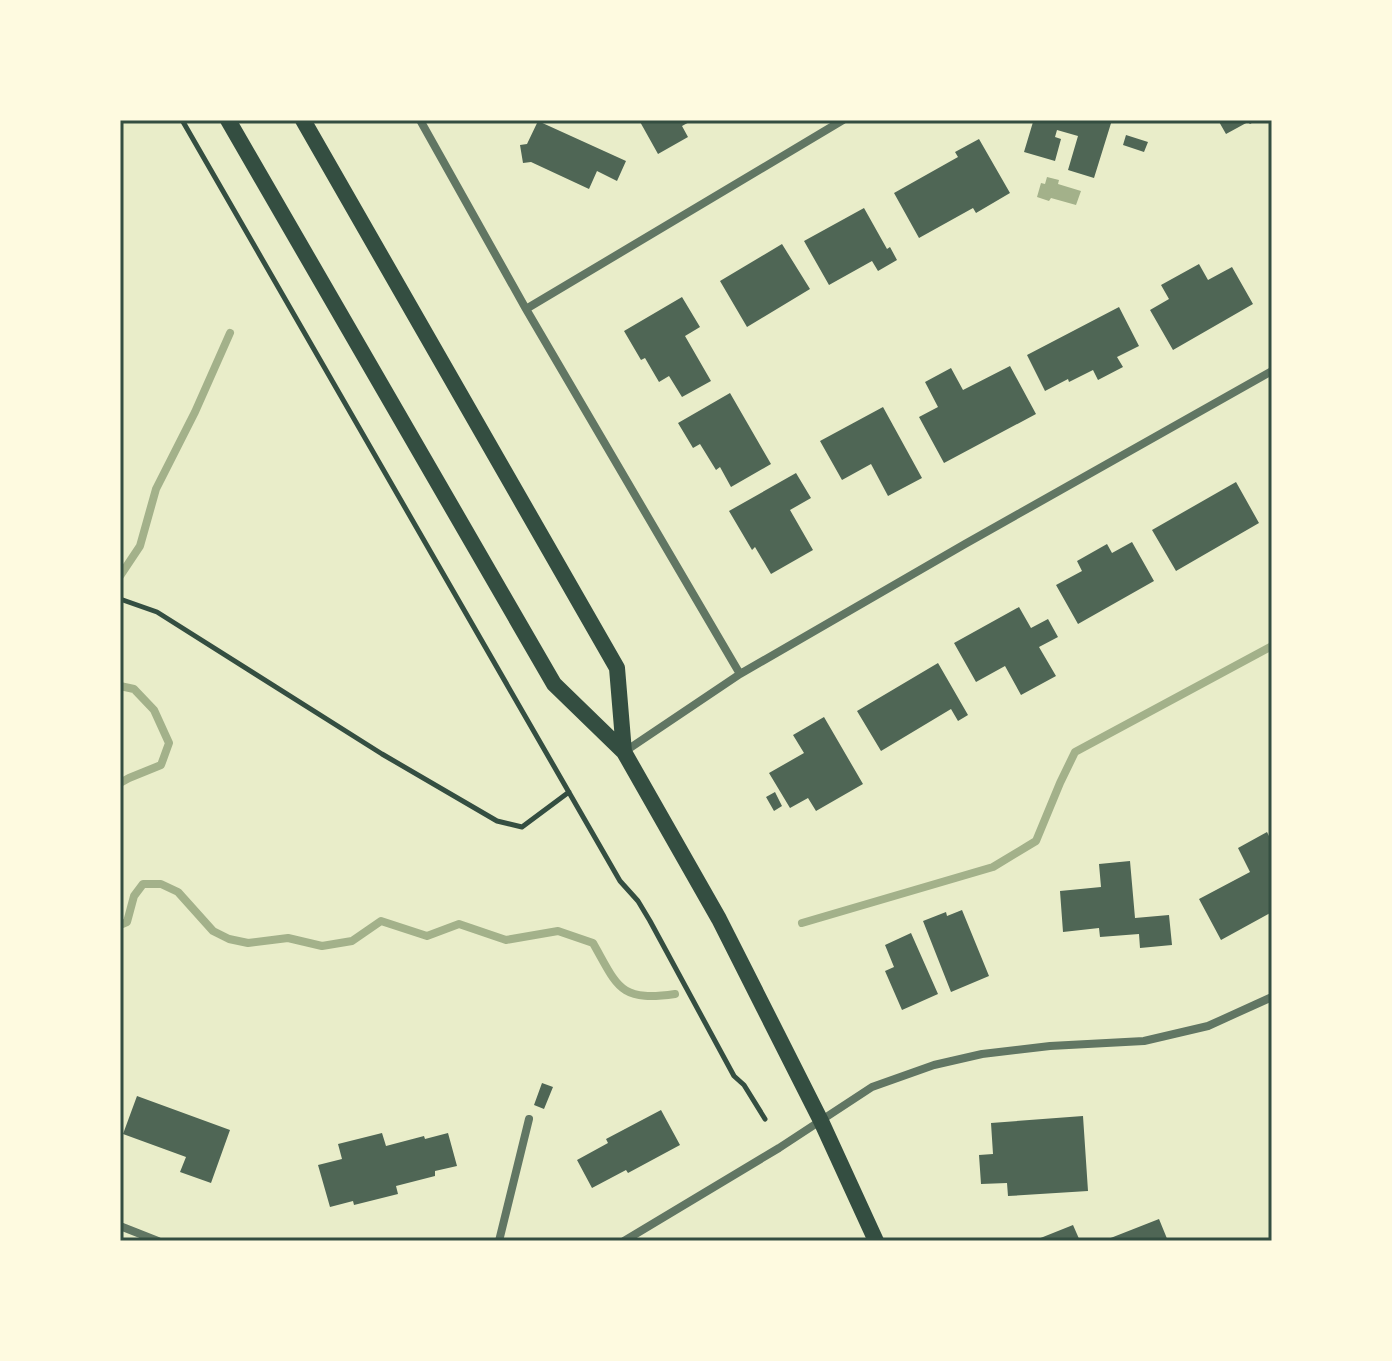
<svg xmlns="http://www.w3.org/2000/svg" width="1392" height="1361" font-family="'Roboto Condensed',sans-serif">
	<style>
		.water { fill: #a3b18a }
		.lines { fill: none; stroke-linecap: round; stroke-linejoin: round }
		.stream { stroke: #a3b18a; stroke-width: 8 }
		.building { fill: #4f6655 }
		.path { stroke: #344e41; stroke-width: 5 }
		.minor { stroke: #617663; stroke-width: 8 }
		.secondary { stroke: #344e41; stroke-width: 16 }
		.neatline { fill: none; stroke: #344e41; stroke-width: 3 }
	</style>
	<rect width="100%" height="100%" fill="#e9edc9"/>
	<path class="water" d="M1047,177L1059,180L1058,184L1081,191L1076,205L1051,198L1049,201L1037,197L1041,183L1045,184Z"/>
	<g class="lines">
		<path class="stream" d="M120,576L140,546L156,489L195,412L230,333
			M120,686L134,689L154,710L169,743L161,765L129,778L120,783
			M802,923L993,867L1036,841L1060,783L1075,752L1272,646
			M120,925L127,922L134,896L143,884H161L178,892L213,931L229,939L248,943L288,938L322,946L352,941L381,921L427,936L459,924L506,940L558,931L593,943C618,987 619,1002 675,994"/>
	</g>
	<path class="building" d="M639,120H693L682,126L688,137L658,154Z
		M1027,120H1112L1094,178L1068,170L1078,136L1057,130L1055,137L1061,139L1055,161L1024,152L1033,122Z
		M1218,120H1257L1250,124L1248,122L1226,134Z
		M538,121L626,161L617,181L597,171L589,189L531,162L523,163L520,145L527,144Z
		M1126,135L1148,142L1144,152L1123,145Z
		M979,139L1010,193L976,213L973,208L919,238L894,193L958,157L955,152Z
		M864,208L887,249L890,247L897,260L878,271L872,261L829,285L804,241Z
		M782,244L810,289L747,327L720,281Z
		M1199,264L1208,280L1232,267L1253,304L1173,350L1150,310L1169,299L1161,285Z
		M682,297L700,327L685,336L711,381L682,397L669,376L659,382L645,358L641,360L624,331Z
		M1119,307L1139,346L1117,357L1123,367L1098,380L1093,370L1069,382L1068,379L1045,391L1027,355Z
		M1010,366L1036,414L944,463L919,417L938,407L925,382L951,368L963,390Z
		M730,393L771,464L731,487L720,467L716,470L700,444L693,448L678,423Z
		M883,407L922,478L888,496L871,464L842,480L820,441Z
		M796,473L811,498L790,510L813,550L771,574L755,547L752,550L729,511Z
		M1236,482L1259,523L1176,571L1152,530Z
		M1132,542L1154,581L1078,624L1056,585L1082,571L1077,561L1107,544L1112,553Z
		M1019,607L1031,628L1048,619L1058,637L1039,647L1056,676L1021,695L1005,666L976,682L954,643Z
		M938,663L968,715L958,721L951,709L881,751L857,711Z
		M824,717L863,784L816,811L808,798L790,808L769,773L804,753L793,735Z
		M775,792L782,806L774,811L766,797Z
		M1267,832L1272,842V912L1221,940L1199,899L1250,872L1238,848Z
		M1130,861L1135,918L1169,915L1172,945L1140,948L1139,934L1100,937L1099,928L1063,932L1060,891L1101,887L1099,864Z
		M962,910L989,976L951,992L923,921L946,912L947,916Z
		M911,933L938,994L902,1010L885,971L894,967L885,945Z
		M542,1083L553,1087L544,1109L534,1105Z
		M137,1096L230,1130L211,1183L180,1172L186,1157L123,1134Z
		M661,1110L680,1145L628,1173L626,1170L592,1188L577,1160L608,1143L606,1139Z
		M1083,1116L1088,1191L1008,1196L1007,1183L981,1184L979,1155L993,1154L991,1123Z
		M382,1133L386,1146L424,1136L425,1139L448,1133L457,1166L435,1171V1176L396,1186L398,1194L354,1205L353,1201L330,1207L318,1165L342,1159L338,1144Z
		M1159,1219L1168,1241H1103Z
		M1073,1225L1080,1241H1033Z"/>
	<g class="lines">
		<path class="path" d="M182,120L620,881L638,901L650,921L734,1076L744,1085L765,1119
			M120,599L157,612L382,754L497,821L522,827L569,792"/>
		<path class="minor" d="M420,120L526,309L740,674
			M526,309L843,120
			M624,752L740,674L965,544L1272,371
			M120,1226L158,1241
			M499,1241L529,1119
			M624,1241L779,1148L872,1087L934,1065L982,1054L1050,1046L1144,1041L1208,1026L1272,997"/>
		<path class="secondary" d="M228,120L554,684L624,752L719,919L821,1121L876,1241
			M303,120L617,668L624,752"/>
	</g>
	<rect width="1392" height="1361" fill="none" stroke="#fefae0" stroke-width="244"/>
	<rect x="122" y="122" width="1148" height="1117" class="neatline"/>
</svg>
